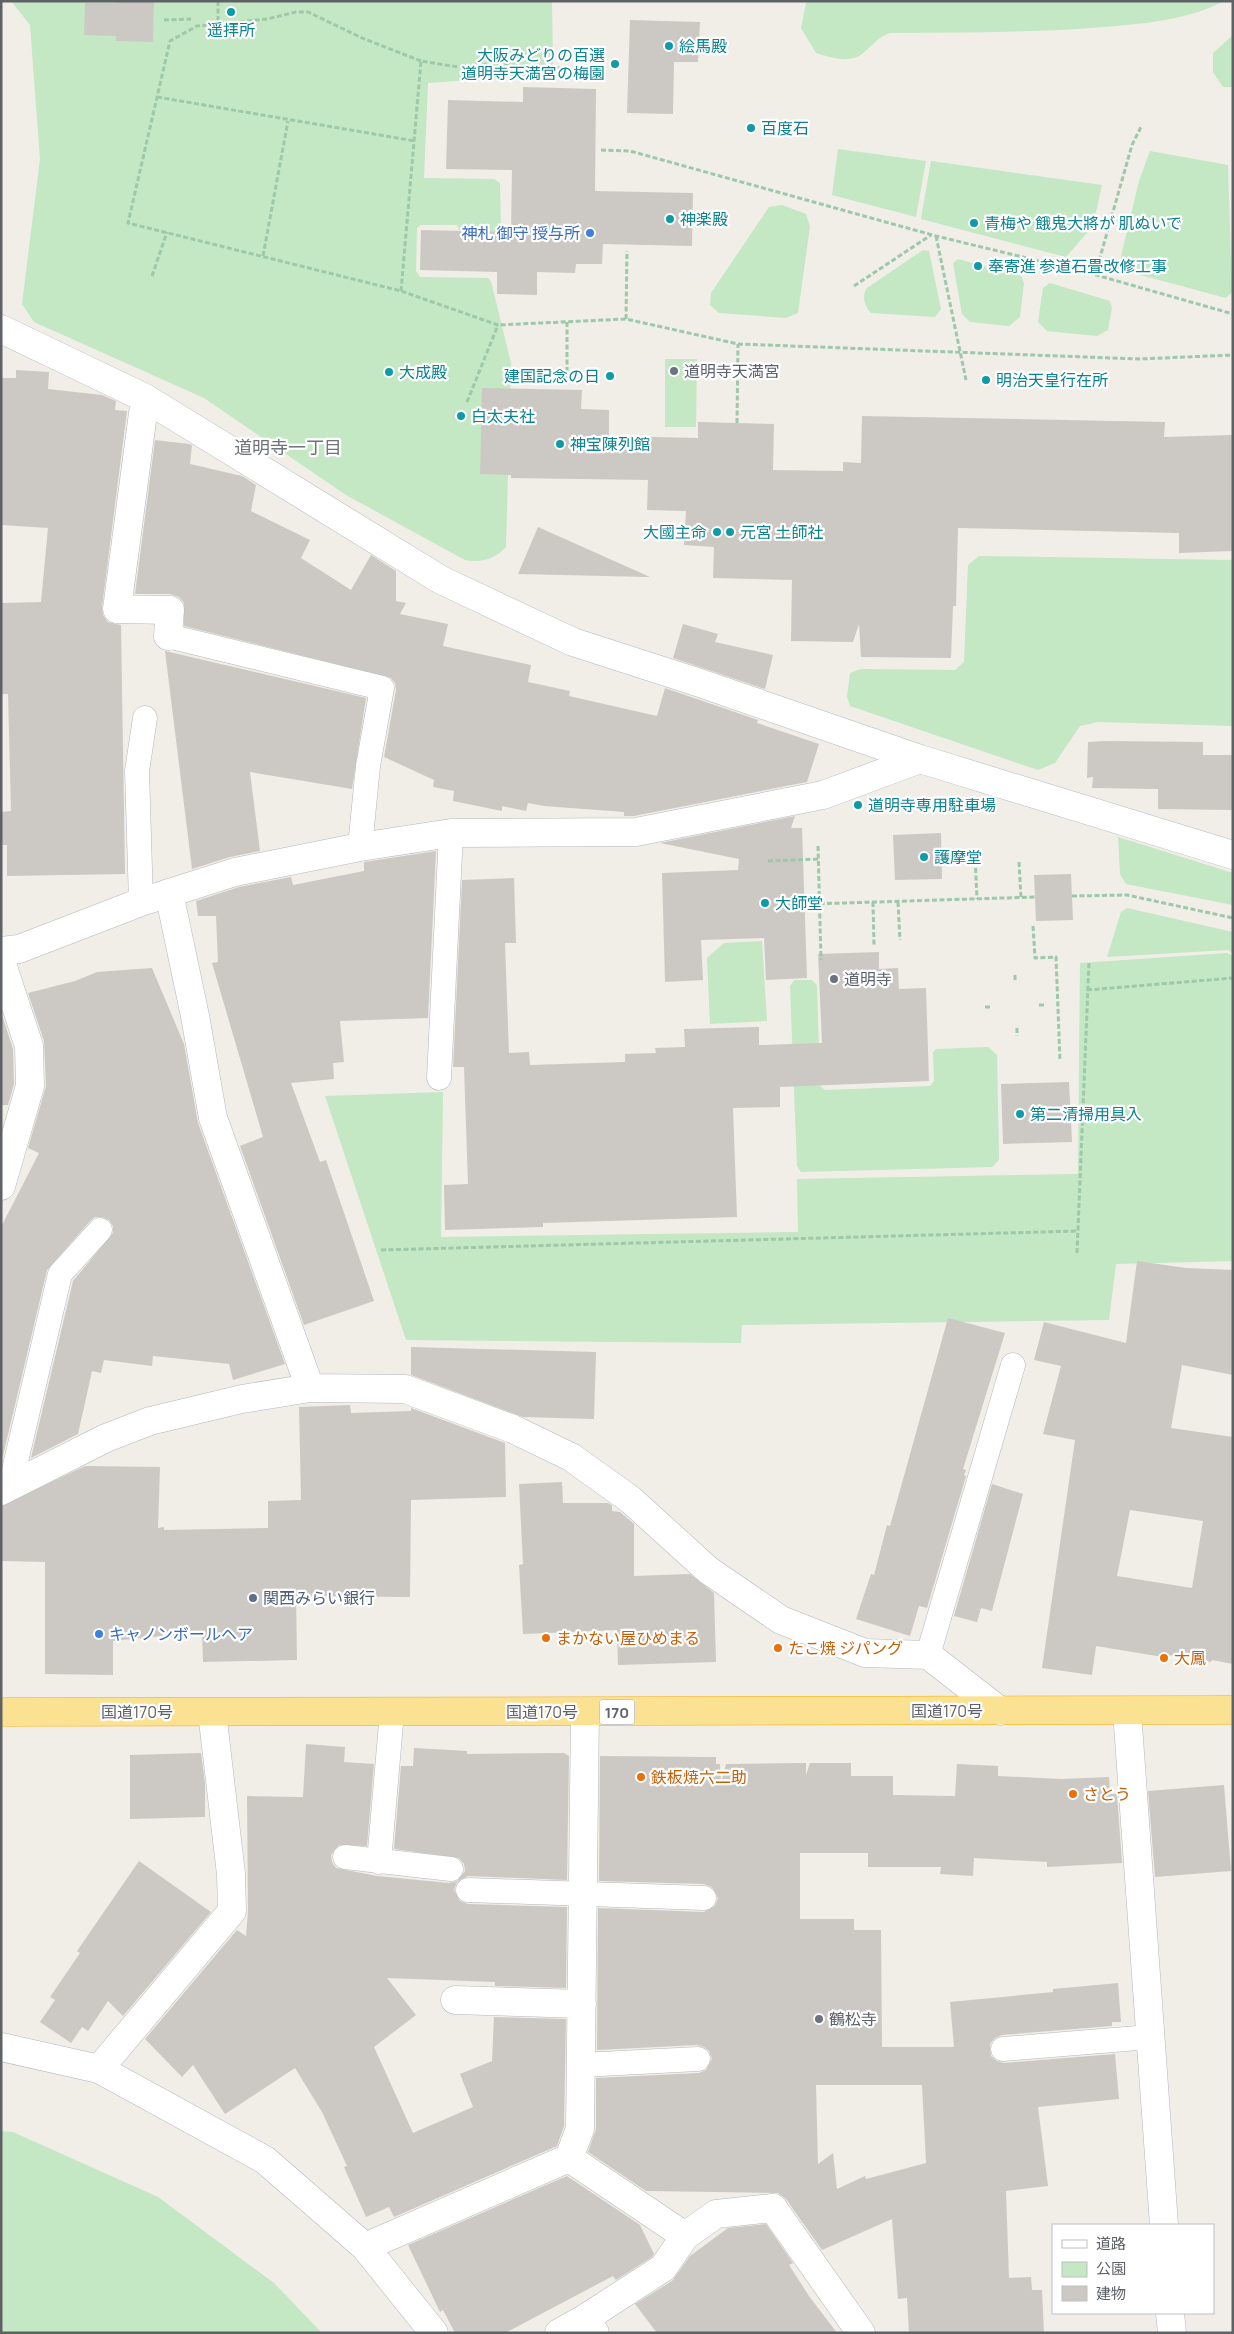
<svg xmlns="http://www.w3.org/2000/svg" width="1234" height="2334" font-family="Manrope,'Noto Sans JP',sans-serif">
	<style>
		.green { fill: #c4e7c4 }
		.building { fill: #ccc9c4; fill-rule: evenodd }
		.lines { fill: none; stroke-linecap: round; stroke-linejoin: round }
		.lane-casing { stroke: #b4b7bb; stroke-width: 25 }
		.street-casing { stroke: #b4b7bb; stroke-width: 29 }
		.highway-casing { stroke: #f3ac04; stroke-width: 29 }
		.path { stroke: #9dc8aa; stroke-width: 3; stroke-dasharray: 5 2.5; stroke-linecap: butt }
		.lane { stroke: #fff; stroke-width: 24 }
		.street { stroke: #fff; stroke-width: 28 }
		.highway { stroke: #fbe292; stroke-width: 28 }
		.culture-dot { fill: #0f9aa8; stroke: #fff; stroke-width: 2 }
		.shop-dot { fill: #3f7fe0; stroke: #fff; stroke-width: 2 }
		.worship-dot { fill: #6b7280; stroke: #fff; stroke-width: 2 }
		.service-dot { fill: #5c6f8a; stroke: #fff; stroke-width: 2 }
		.food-dot { fill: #e8710a; stroke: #fff; stroke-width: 2 }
		.labels { text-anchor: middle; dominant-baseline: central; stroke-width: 4.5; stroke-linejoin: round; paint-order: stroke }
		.shield { fill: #fff; stroke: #8e9195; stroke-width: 1 }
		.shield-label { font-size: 15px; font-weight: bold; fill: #5e6267 }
		.culture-label { font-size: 16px; fill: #0d838f; stroke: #fff; text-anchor: start }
		.shop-label { font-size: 16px; fill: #366cbe; stroke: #fff; text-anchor: end }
		.worship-label { font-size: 16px; fill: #5b616d; stroke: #fff; text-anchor: start }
		.service-label { font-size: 16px; fill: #4e5e75; stroke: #fff; text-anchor: start }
		.food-label { font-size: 16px; fill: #c56008; stroke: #fff; text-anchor: start }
		.street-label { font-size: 16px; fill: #5e6267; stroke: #fff }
		.neighbourhood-label { font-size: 18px; fill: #6f7479; stroke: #fff }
	</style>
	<rect width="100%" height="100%" fill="#f0eee7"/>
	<path class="green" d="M11,1H552L553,64L541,75L428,83L424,178L494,179L500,183L501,231L495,236L461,235L457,225H421L417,228L416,271L420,277L488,278L491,281L511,363L506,547C495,559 482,563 465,560L346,495L204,398L34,322L22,304L40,159L30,25Z
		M808,1H1224C1188,20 1143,24 1103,27C1032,33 961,32 890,33C878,37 872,46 862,54C848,64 830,57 816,53L801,28L806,3Z
		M1233,35V87H1223L1213,72V53Z
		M838,149L926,161L916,217L832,195Z
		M1150,151L1228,165L1232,292L1226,298L1118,269L1139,181Z
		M931,161L1102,185L1093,226L1066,257L921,219Z
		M782,205L806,214L810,226L798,313L786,318L719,313L710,305L711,293L769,207Z
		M923,250L929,251L941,309L935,317L871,313C865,307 861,296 867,288Z
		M958,259L1021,276L1024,283L1020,317L1009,326L970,322L962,314L953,263Z
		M1050,283L1110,301L1112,308L1108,330L1097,336L1047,331L1038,322L1043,288Z
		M665,359H697L696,427H665Z
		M979,556L1233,560V726L1098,722L1080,726L1055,763L1038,770L850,706L847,697L850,673L861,669L955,670L964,662L968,565Z
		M1118,837L1233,873V905L1126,884L1120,874Z
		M1127,908L1233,932V953L1228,950L1107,957L1121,912Z
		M762,941L767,1021L710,1024L707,958L724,943Z
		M1227,953L1233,956V1261L1116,1264L1109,1320L742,1325L741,1343L406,1340L325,1096L443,1092L441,1237L798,1232L797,1179L1078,1174L1080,963Z
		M794,980H812L817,985L820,1086L825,1090L930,1086L934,1081L933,1052L936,1049L988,1047L997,1055L999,1160L992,1167L801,1172L797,1166L790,986Z
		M1,2131L13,2132L158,2197L274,2283L322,2333H1Z"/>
	<path class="building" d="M117,1H154L153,42L116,41V36L84,35L85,3H117Z
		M630,20L700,22L698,62H674L673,114L627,113Z
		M523,87L596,89L595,191L693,193L692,246L603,244L602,264H576L575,273L537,272V295L497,294V272L420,270L421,230L511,232L512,170L446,169L448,100L523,102Z
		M16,370L49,372L48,389L102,395L116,401L115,410L127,411L102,607L103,615L108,622L121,625L125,874L7,876V845H1V812L11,811L8,694H1V603L41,602L48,528L1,525V378H16Z
		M482,388L582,390L581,409L609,410V436L698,438V422L774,424L773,470L843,471V462L861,463L862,416L1165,422L1164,437L1233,435V551L1179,553V533L958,528L956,606H953L951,658L861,657L859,624L853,642L791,641L792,580L713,578L714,547L684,545L686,511L647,510L648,480L511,478V475L480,474Z
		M155,440L189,444L192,445L190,464L242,476L256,485L251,511L310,540L301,558L351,590L371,555L396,571V601L406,603L400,614L448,624L443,646L531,665L528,682L570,691L569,696L657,716L665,688L758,720L757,723L819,744L807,782L634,816H624V812L544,806L528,803L526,811L502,806V811L453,801L454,791L433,787L434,780L384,757L396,690L395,683L391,678L184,626V603L179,597L170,594H135Z
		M538,527L650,577H649L518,574Z
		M683,624L718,634L715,642L773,655L765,689L673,658Z
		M165,651L366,698L352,789L250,772L260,851L230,857L192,869Z
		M1105,741L1203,742V755H1233V810L1158,809V789L1092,788L1093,777L1087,778L1088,742Z
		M795,816L791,828H802L807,978L766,980L764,938L701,940L703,980L665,982L662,873L738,870L739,859L660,843Z
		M941,833L942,879L895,880L893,835Z
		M436,851L428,1018L340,1021L344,1062L333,1063L334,1079L291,1083L320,1162L326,1160L374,1301L304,1325L240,1146L263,1137L212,963L218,962L216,916H198L196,901L239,887L291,877L293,885L364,871V862Z
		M1071,874L1073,920L1036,921L1034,875Z
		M514,878L516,943H505L509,1053L529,1052L530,1065L625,1062V1054L656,1053L655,1048L685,1047L684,1029L759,1027V1045L822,1043L818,954L879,952V969L898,968L899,989L926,988L929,1081L780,1087V1107L733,1108L737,1217L543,1223V1227L445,1230L444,1185L468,1184L464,1067H453L462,880Z
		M152,968L184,1044L198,1123L285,1364L233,1380L229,1364L153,1356L152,1366L104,1360L101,1373L92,1371L78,1434L31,1458L73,1281L113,1233V1226L109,1220L102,1217H95L90,1221L47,1270L1,1464V1227L39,1153L28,1148L46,1086L44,1041L28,993L75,981L97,972Z
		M1,1012L13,1049L14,1084L8,1105H1Z
		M1069,1082L1072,1142L1003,1144L1001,1084Z
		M1137,1261L1186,1268L1233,1270V1375L1182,1365L1171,1428L1233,1437V1664L1212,1660L1211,1662L1170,1655L1169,1658L1096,1646L1092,1675L1042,1668L1075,1440L1043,1434L1061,1366L1034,1360L1044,1322L1126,1343ZM1130,1510L1203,1521L1192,1588L1117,1576Z
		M948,1318L1005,1333L963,1469L966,1470L964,1475L966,1476L927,1608L919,1606L910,1636L856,1619L871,1574L874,1575L887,1525L890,1526Z
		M411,1347L596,1352L594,1419L523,1417L411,1375Z
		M350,1405L351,1413L411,1411V1408L505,1443L506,1497L411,1500L410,1597L296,1596L297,1660L203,1662L202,1632L113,1641V1675L45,1674V1562L1,1561V1506L85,1466L160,1467L158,1528L164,1527V1530L268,1528V1501L301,1500L299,1407Z
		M562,1482L563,1503H608L612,1505V1511L620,1512L634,1524V1576L690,1574L714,1593L716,1662L618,1665L617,1630L523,1634L519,1565L523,1564L519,1484Z
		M992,1484L1023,1494L992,1611L981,1608L977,1622L954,1616Z
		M306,1744L345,1747L344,1762L374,1764L367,1846L339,1845L331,1855L332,1862L336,1868L377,1876L449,1883L457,1881L465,1871L464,1864L459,1858L394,1849L401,1766H413L414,1748L467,1751V1754L564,1753L569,1756L567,1880L468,1876L457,1882L454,1890L460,1901L468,1904L567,1907L566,1988L495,1986V1982L387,1978L416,2015L374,2047L413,2133L473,2107L460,2074L492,2061L494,2017L566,2019L564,2126L557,2146L394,2217L389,2207L366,2217L344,2167L347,2166L322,2112L295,2068L225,2114L193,2065L182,2077L145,2039L237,1930L246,1936L248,1911L247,1796L303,1797Z
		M201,1753L205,1783V1817L130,1819V1755Z
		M600,1756L716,1757V1764H720L721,1783L726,1764L806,1763V1775L810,1763H851V1776H893V1795L955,1796L957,1764L998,1766V1776L1062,1779L1109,1777L1110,1794H1117L1122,1863L1047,1867V1862L974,1858L973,1876L940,1874L941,1867H868V1853H800V1919H854V1930H881L882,2047H954L950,2002L1053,1992V1989L1118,1983L1121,2022H1112V2026L1002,2035L995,2038L990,2044L991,2056L997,2061L1004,2063L1115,2054L1119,2099L1038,2107L1048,2186L1006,2191L1009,2278L1031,2277L1032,2290H1042L1044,2333H909L907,2298L898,2299L892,2219L822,2250L786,2199L778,2193L646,2191L588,2152L596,2129V2078L699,2073L706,2070L712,2059L709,2051L704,2047L697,2045L597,2050L598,1908L704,1912L715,1906L718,1898L712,1887L704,1884L599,1881ZM816,2085H922L926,2163L866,2179L865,2176L837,2189L833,2153L818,2164Z
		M1224,1785L1231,1871L1155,1877L1148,1791Z
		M139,1861L211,1912L123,2016L108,2001L88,2031L82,2027L71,2043L40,2022L55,2000L50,1997L80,1953L77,1951Z
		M567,2176L640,2225L654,2254L652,2257L616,2280L613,2276L505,2333H455L443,2310L440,2312L408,2245Z
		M766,2224L793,2263L789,2265L809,2296L837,2333H657L635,2304L672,2281L690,2256L728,2228Z"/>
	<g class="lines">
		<g class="lane-casing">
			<path id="lane" d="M168,636L382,688L368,766L360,847
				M141,902L137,771L145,718
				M439,1078L451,833
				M10,1487L60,1274L100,1230
				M928,1655L1013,1365
				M345,1857L451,1869
				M379,1862L392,1712
				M468,1890L704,1898
				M1003,2049L1150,2037
				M581,2065L698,2059"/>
		</g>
		<g class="street-casing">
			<path id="street" d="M1,329L145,398L441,580L573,642L694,681L920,759L1233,855
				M145,398L117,609L170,610L168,636
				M169,893L195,1016L213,1118L310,1388
				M1,951L19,949L141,902L235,872L360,847L451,833L636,832L823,795L920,759
				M1,961L29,1046L30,1086L1,1186
				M1,1491L106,1438L150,1421L242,1399L310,1388L405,1389L513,1429L571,1457L631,1500L708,1570L781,1620L865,1653L928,1655L1000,1711
				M1127,1711L1164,2225
				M455,2000L582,2004
				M1,2047L99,2069L265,2160L365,2247L434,2333
				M99,2069L232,1911L231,1874L212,1712
				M569,2158L685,2236L663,2268L584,2319
				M685,2236L716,2214L773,2208L861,2333
				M365,2247L569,2158L580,2129L585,1712
				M1170,2313L1172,2333
				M559,2333L584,2319L595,2333"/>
		</g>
		<g class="highway-casing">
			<path id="highway" d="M1,1712L1233,1710"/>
		</g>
		<path class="path" d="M218,1V25
			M164,20L191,19
			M421,61L362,38L308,12H296L267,19L197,26L170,41L128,223L401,291L498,325L626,319L738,344L1139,359L1233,355
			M157,97L415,141
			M601,150L630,151L936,236L1089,273L1233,314
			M936,236L966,380
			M263,256L288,121
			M1095,275L1132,145L1142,125
			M152,276L167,232
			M854,286L931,235
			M401,291L421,61L458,67L489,64L594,70
			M626,319L627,251
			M567,322V381
			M467,402L498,325
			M737,423L738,344
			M818,846L821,960
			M958,856L975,855L977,899
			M768,861L819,859
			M1019,862L1021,898
			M1072,896L1127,895L1233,918
			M873,902L874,945
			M898,902L900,940
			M812,904L1035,897
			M1033,926L1035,958L1056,957L1060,1061
			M1015,975V982
			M1087,990L1233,978
			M1039,1005H1046
			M985,1007H992
			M1017,1028V1036
			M381,1250L1078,1231
			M1077,1253L1089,962"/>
		<use href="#lane" class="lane"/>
		<use href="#street" class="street"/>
		<use href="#highway" class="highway"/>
	</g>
	<g class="culture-dot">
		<circle cx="231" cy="12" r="5"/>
		<circle cx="669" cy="46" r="5"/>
		<circle cx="615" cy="64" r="5"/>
		<circle cx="751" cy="128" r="5"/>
		<circle cx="670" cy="219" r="5"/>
		<circle cx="974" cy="223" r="5"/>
		<circle cx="978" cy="266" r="5"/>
		<circle cx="389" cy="372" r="5"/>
		<circle cx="610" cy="376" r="5"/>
		<circle cx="986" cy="380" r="5"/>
		<circle cx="461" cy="416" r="5"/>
		<circle cx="560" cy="444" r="5"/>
		<circle cx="717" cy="532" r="5"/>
		<circle cx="730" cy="532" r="5"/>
		<circle cx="858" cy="805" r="5"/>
		<circle cx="924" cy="857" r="5"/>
		<circle cx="765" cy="903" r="5"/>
		<circle cx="1020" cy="1114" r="5"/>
	</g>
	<g class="shop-dot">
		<circle cx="590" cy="233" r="5"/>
		<circle cx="99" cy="1634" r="5"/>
	</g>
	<g class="worship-dot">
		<circle cx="674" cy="371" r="5"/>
		<circle cx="834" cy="979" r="5"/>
		<circle cx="819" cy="2019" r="5"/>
	</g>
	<circle class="service-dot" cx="253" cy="1598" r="5"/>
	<g class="food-dot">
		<circle cx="546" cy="1638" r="5"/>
		<circle cx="778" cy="1648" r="5"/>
		<circle cx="1164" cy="1658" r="5"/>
		<circle cx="641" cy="1777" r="5"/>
		<circle cx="1073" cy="1794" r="5"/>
	</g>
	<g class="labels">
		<rect class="shield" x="599.5" y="1699.5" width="35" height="25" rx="4"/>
		<g class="shield-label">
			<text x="617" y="1712">170</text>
		</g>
		<g class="culture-label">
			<text x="231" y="30" text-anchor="middle">遥拝所</text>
			<text x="679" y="46">絵馬殿</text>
			<text x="605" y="55" text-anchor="end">大阪みどりの百選<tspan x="605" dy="18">道明寺天満宮の梅園</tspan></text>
			<text x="761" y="128">百度石</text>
			<text x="680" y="219">神楽殿</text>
			<text x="984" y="223">青梅や 餓鬼大將が 肌ぬいで</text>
			<text x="988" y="266">奉寄進 参道石畳改修工事</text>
			<text x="399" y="372">大成殿</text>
			<text x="600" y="376" text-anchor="end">建国記念の日</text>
			<text x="996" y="380">明治天皇行在所</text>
			<text x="471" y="416">白太夫社</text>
			<text x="570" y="444">神宝陳列館</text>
			<text x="707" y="532" text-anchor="end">大國主命</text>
			<text x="740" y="532">元宮 土師社</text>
			<text x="868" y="805">道明寺専用駐車場</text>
			<text x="934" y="857">護摩堂</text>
			<text x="775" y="903">大師堂</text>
			<text x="1030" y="1114">第二清掃用具入</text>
		</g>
		<g class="shop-label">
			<text x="580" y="233">神札 御守 授与所</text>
			<text x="109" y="1634" text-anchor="start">キャノンボールヘア</text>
		</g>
		<g class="worship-label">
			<text x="684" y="371">道明寺天満宮</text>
			<text x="844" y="979">道明寺</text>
			<text x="829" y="2019">鶴松寺</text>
		</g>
		<g class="service-label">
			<text x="263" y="1598">関西みらい銀行</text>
		</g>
		<g class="food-label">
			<text x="556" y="1638">まかない屋ひめまる</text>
			<text x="788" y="1648">たこ焼 ジパング</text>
			<text x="1174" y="1658">大鳳</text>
			<text x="651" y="1777">鉄板焼六二助</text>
			<text x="1083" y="1794">さとう</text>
		</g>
		<g class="street-label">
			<text x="947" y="1711">国道170号</text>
			<text x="137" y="1712">国道170号</text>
			<text x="542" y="1712">国道170号</text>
		</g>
		<g class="neighbourhood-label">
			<text x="288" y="447">道明寺一丁目</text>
		</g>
	</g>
	<rect width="1234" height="2334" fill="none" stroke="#5e6267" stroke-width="5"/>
	<rect x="1052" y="2224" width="162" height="90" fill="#ffffff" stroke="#bfc0c2"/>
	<rect x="1062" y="2240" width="25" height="8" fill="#ffffff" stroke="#bfc0c2"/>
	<text x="1096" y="2249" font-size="15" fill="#5e6267">道路</text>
	<rect x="1062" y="2262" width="25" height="15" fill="#c4e7c4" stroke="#bfc0c2"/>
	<text x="1096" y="2274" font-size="15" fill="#5e6267">公園</text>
	<rect x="1062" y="2286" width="25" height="15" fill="#ccc9c4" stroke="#bfc0c2"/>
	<text x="1096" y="2299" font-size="15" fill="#5e6267">建物</text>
</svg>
